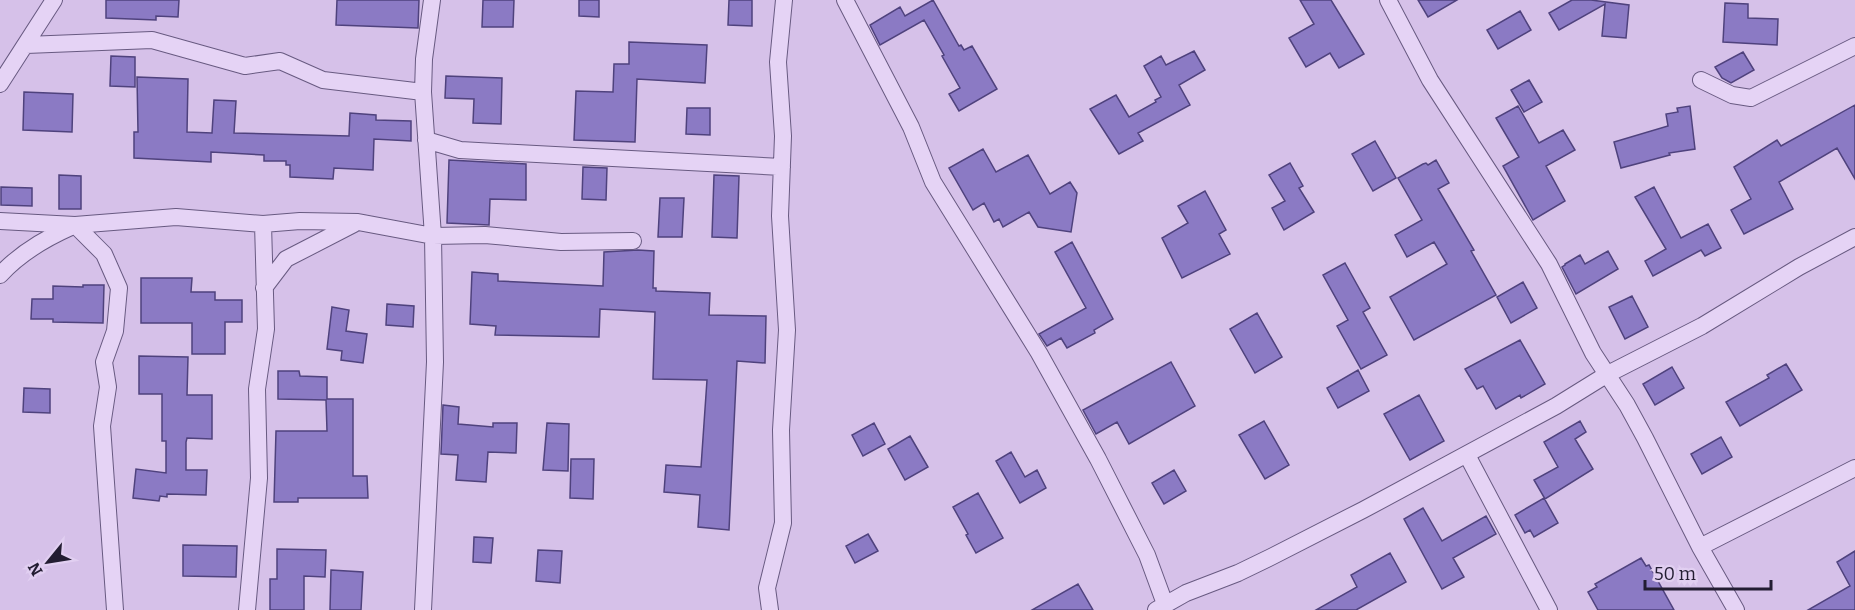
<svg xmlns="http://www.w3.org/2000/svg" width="1855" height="610" font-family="Bitter,serif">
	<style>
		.building { fill: #8b7ac4; stroke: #4f427d; stroke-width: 1.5 }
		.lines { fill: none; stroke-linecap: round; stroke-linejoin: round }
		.street-casing { stroke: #685a81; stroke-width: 18 }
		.street { stroke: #e5d3f5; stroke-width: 16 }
	</style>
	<rect width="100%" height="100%" fill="#d6c1e9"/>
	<path class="building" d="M106,0H179L178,17L156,16V20L106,18Z
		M337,0H419L418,28L336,25Z
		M483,0H514L513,27H482Z
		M579,0H599V17L579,16Z
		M729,0H752V26L728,25Z
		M933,0L959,46L961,45L964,50L972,46L997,89L959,111L949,94L960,88L942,56L944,55L924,20L880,45L870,25L900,7L905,16Z
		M1300,0H1331L1364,54L1339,68L1330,53L1306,67L1289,38L1314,24Z
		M1418,0H1457L1428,17Z
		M1572,0H1591L1629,5L1626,38L1602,36L1605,4L1559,30L1549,13Z
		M1725,3L1748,4V18L1778,19L1777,45L1723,42Z
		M1520,11L1531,30L1498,49L1487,30Z
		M629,42L707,45L705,83L637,79L635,142L574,140L576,91L613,92L614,64H629Z
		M1194,51L1205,70L1179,85L1190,105L1138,133L1143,141L1119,154L1090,109L1116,95L1129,117L1156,102L1155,100L1161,97L1144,66L1161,56L1166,65Z
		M1743,52L1754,70L1731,83L1722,78L1715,67Z
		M111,56L135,57V87L110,86Z
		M446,76L502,78L501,124L473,123L474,99L445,98Z
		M137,77L188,79L187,132L212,133L214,100L236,101L234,133L349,136L350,113L376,115V120L411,121V141L374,139L373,170L334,168L333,179L290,177V165H286V161H264V155L211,152V162L134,158V132H138Z
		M1529,80L1542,102L1524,112L1511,90Z
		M24,92L73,94L72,132L23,130Z
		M1855,105V179L1837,148L1779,182L1793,209L1744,234L1731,210L1751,199L1734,167L1777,140L1781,146Z
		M1518,106L1539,143L1563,130L1575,150L1546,166L1565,201L1533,220L1503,166L1519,157L1496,118Z
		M1690,106L1695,149L1669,153L1670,155L1621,168L1614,142L1668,126L1666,114L1678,112L1677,108Z
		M687,108H710V135L686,134Z
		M1375,141L1396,178L1373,191L1352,154Z
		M983,149L996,172L1028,155L1050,194L1070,182L1077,193L1071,232L1038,227L1029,212L1003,227L999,219L994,222L984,203L973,210L949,168Z
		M449,160L526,164V200L490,199L489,225L447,223Z
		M1436,160L1449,183L1438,189L1474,250L1471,251L1496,295L1414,340L1390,297L1447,264L1434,242L1407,257L1395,235L1422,220L1398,178L1423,164L1426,163L1428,165Z
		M1290,163L1303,186L1299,188L1314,212L1284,230L1272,208L1285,201L1269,175Z
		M583,167L607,168L606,200L582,199Z
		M59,175L81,176V209H59Z
		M714,175L739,176L737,238L712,237Z
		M1,187L32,188V206L1,205Z
		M1654,187L1681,238L1708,224L1721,248L1705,256L1701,250L1653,276L1645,261L1666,249L1635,197Z
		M1205,191L1226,230L1219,234L1230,254L1182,278L1162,238L1188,223L1178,206Z
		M660,198H684L682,237H658Z
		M1072,242L1113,319L1094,330L1095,333L1067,348L1061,338L1047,346L1039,334L1086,308L1055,252Z
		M638,250L654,251L653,288H656V291L710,293L709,315L766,316L765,363L737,361L729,530L698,527L700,495L664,492L666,465L701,467L707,380L653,379L655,312L600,309L599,337L495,335L496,326L470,324L472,272L498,274V281L603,286L604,252Z
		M1608,251L1618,269L1576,294L1562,267L1565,265V264L1580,255L1585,264Z
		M1345,263L1370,308L1363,312L1387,355L1361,369L1337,326L1348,320L1323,275Z
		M141,278H192L191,292H215V300H242V322H225V354H192V323H141Z
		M1523,282L1537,308L1511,323L1497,297Z
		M83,285H104L103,323L53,322V319H31L32,299H53V286L83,287Z
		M1632,296L1648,327L1625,339L1609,307Z
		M387,304L414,306L413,327L386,325Z
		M332,307L349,310L346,331L367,334L363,363L341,360L342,351L327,349Z
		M1257,313L1282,357L1255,373L1230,329Z
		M1520,340L1545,384L1521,398L1520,395L1496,409L1483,386L1477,389L1465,369Z
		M139,356L188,357L187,395H212V439L187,438L186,442V470H207L206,495L167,494V497L160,496L159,501L133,498L136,469L166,473V441H162V394H139Z
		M1171,362L1195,406L1129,444L1117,422L1096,434L1083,410Z
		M1786,364L1802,390L1740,426L1726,402L1769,378L1767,375Z
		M1672,367L1684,388L1655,405L1643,384Z
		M1358,370L1369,391L1338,408L1327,388Z
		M278,371H299L300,376L327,377V399H353V476H367L368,498H298V502H274L276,431H327L326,400L278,399Z
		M24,388L50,389V413L23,412Z
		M1419,395L1444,441L1410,460L1384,414Z
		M443,405L459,407L458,424L493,427V423H517L516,453L488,452L486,482L456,480L458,455L441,454Z
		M1264,421L1289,465L1265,479L1239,435Z
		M1580,421L1586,432L1575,439L1593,469L1545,499L1534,480L1558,467L1544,442Z
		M547,423L569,424L568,471L543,470Z
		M874,423L885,444L863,456L852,435Z
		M910,436L928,467L905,480L888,449Z
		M1721,437L1732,457L1702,474L1691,454Z
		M1011,452L1025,477L1037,470L1046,488L1020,503L996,461Z
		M571,459H594L593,499L570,498Z
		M1174,470L1186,491L1164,504L1152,483Z
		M978,493L1003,538L976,553L966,535L968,534L953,507Z
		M1544,498L1558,523L1534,537L1530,530L1525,533L1515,515Z
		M1423,508L1442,541L1486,516L1496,534L1453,558L1464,577L1442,589L1404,519Z
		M868,534L878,551L855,563L846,546Z
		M474,537L493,538L491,563L473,562Z
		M183,545L237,546L236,577L183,576Z
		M277,549L326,550L325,577L304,576V610H270V579H277Z
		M538,550L562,551L560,583L536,581Z
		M1855,551V610H1808L1850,586L1837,562Z
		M1390,553L1406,582L1356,610H1316L1357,587L1351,575Z
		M1641,558L1646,566L1649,565L1674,610H1598L1588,592L1597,587L1595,584Z
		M331,570L363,572L361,610H330Z
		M1078,584L1093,610H1032Z"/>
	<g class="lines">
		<g class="street-casing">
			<path id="street" d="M845,0L911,127L933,182L1039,353L1098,459L1147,555L1165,604
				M1388,0L1430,80L1549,264L1593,353L1627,405L1645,438L1700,547L1736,610
				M26,45L152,40L245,66L280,61L323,80L423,92
				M1701,80L1732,95L1751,98L1855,46
				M0,84L54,0
				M426,140L460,150L782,167
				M0,221L75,225L176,217L263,224L300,221L358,222L433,236L485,235L561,242L633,241
				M75,225L104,254L119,288L115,331L104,362L108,387L102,426L115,610
				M0,275C20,253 44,239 71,227
				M264,288L286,259L354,224
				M1467,455L1549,610
				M1700,547L1855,468
				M247,610L259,478L257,389L266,329L263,224
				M423,610L435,362L433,236L423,92L424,59L432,0
				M770,610L767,588L783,523L781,430L787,330L780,216L783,136L778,62L784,0
				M1156,610L1186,593L1238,573L1271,557L1363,510L1556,406L1606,375L1702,326L1799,267L1855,237"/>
		</g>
		<use href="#street" class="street"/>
	</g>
	<g transform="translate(48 562) rotate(240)" stroke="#e1cff1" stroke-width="4.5" paint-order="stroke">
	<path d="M0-4.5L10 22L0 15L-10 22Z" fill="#231d32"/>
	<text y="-9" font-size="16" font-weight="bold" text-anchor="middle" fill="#231d32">N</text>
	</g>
	<path d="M1645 580v9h126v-9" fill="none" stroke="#231d32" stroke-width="3"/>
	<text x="1654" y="580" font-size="18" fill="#231d32" stroke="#e1cff1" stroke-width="4.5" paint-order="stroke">50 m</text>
</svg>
